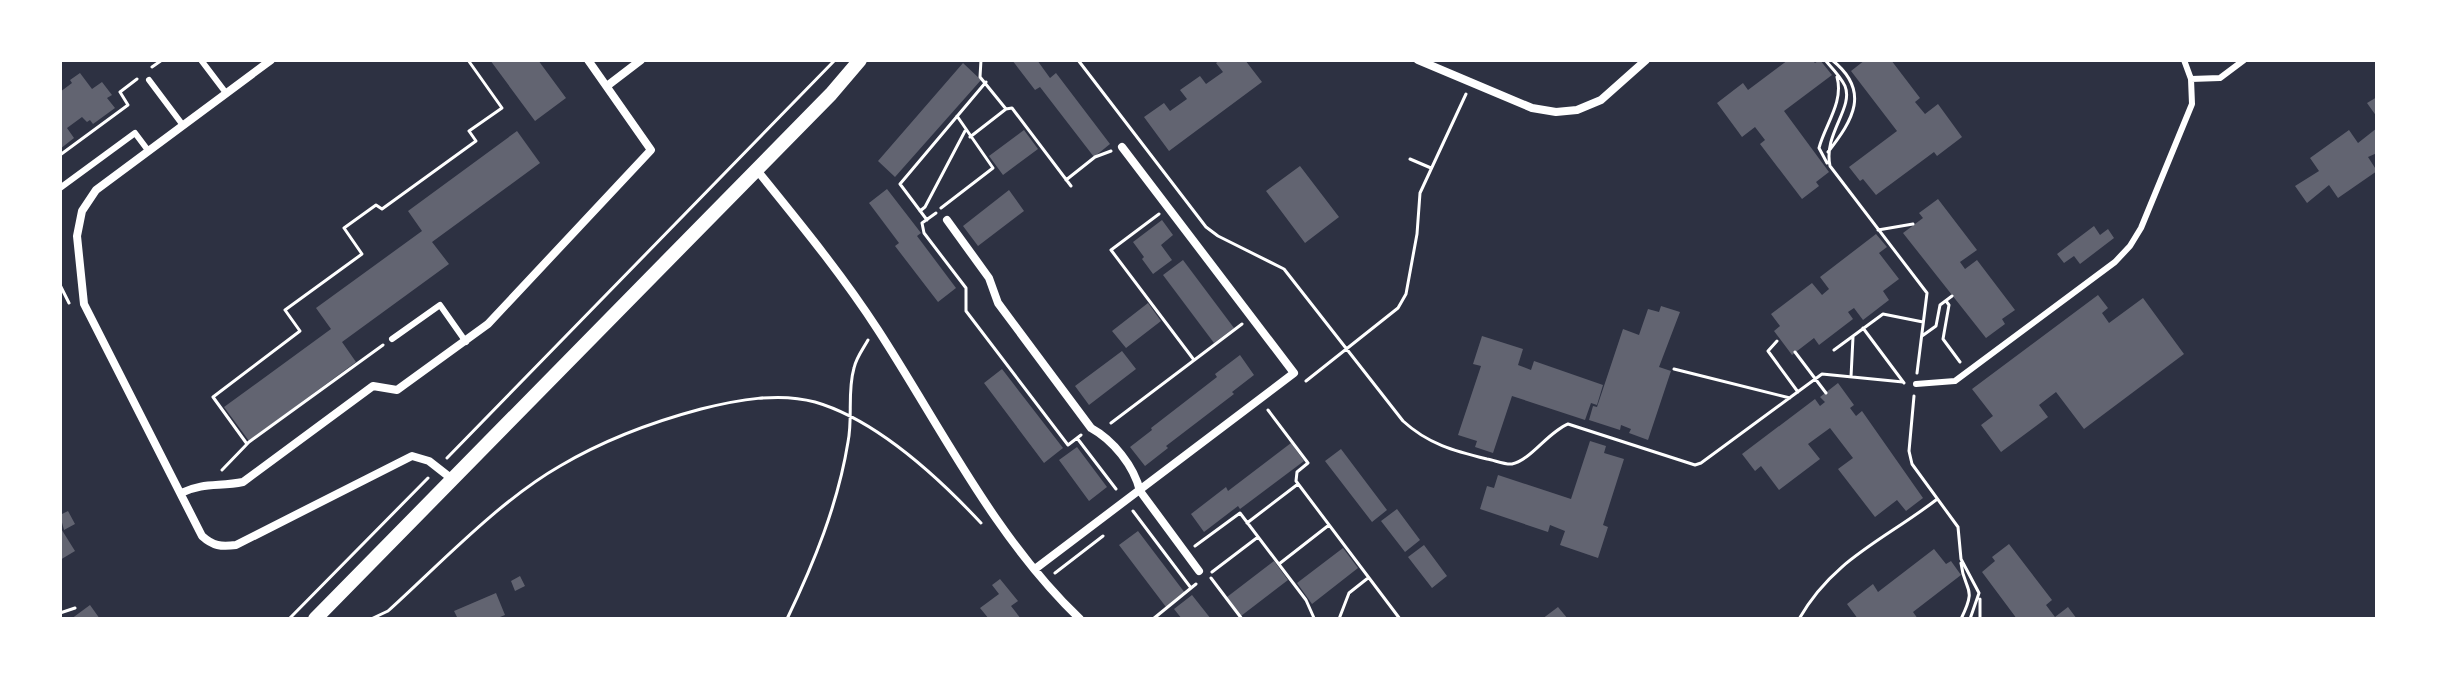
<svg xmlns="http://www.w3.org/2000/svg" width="2437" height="679" font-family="'Asap Condensed',sans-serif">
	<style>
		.building { fill: #626471 }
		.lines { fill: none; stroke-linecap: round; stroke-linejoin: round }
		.path { stroke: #fff; stroke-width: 3 }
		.service { stroke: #fff; stroke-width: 6 }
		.minor { stroke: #fff; stroke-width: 8 }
		.tertiary { stroke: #fff; stroke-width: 14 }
	</style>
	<rect width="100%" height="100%" fill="#2d3142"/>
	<path class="building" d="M490,60H538L566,98L535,121Z
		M1012,60H1037L1050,78L1056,73L1110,144L1094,157L1040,87L1035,90Z
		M1220,60H1245L1262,82L1169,151L1144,117L1164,103L1170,111L1187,99L1180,90L1200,76L1206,84L1223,72L1216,63Z
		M1788,60H1812L1815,63L1820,60L1832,75L1784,111L1829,172L1816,182L1819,186L1802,199L1760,144L1765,140L1755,127L1742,137L1717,103L1743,83L1748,90Z
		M1865,60H1891L1920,98L1915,102L1925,114L1938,104L1962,137L1937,156L1934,152L1876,195L1863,179L1860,181L1849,167L1897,131L1851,71Z
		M963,63L981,80L895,177L878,161Z
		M80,73L92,89L102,82L112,95L107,98L115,108L93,124L90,120L87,122L82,117L67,128L74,138L60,149V92L72,83L70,80Z
		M2377,97V117L2367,103Z
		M2377,128V153L2368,157L2377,171L2338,198L2329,185L2307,203L2295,186L2319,171L2310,158L2349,130L2358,143Z
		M1024,130L1038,149L1003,175L989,156Z
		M517,131L540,163L432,242L449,264L342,342L356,362L249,441L224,407L331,329L316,308L422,231L408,211Z
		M1300,166L1339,217L1305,243L1266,191Z
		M887,189L921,233L917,236L956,288L938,302L895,246L899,243L869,203Z
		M1009,190L1024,211L978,246L963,226Z
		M1938,199L1977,250L1960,262L1965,269L1977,260L2015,310L2002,319L2005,324L1986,338L1903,233L1923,218L1919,213Z
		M1162,220L1173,235L1161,245L1172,260L1153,274L1142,259L1144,257L1133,242Z
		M2094,226L2100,235L2108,229L2114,238L2080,264L2074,256L2064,263L2057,254Z
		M1876,234L1887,247L1879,253L1899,279L1883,291L1889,300L1863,320L1854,308L1848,312L1853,319L1819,345L1814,338L1792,355L1774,331L1780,326L1771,314L1812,283L1822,295L1829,289L1820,277Z
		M1183,260L1234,328L1214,343L1163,275Z
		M2098,295L2108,308L2102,313L2109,323L2143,298L2184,354L2084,429L2056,392L2039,405L2048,417L2001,452L1981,425L1993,416L1972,389Z
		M1148,303L1161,321L1126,348L1112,331Z
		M1661,306L1680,312L1659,367L1671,371L1648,440L1629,433L1631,429L1621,425L1620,430L1589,420L1593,406L1597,407L1623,329L1639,335L1648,309L1659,312Z
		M1482,336L1523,349L1518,365L1531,370L1534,361L1603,385L1597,405L1591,403L1585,420L1512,396L1493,453L1475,447L1477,441L1458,435L1481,366L1473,364Z
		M1122,351L1136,369L1089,405L1075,386Z
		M1240,355L1254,375L1232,392L1234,394L1166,446L1168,448L1145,466L1130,447L1152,430L1151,428L1217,377L1215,374Z
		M1002,369L1063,448L1044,463L984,383Z
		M1838,383L1854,405L1850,408L1856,416L1862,411L1923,498L1906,511L1897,500L1875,517L1838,469L1853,458L1830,428L1808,444L1820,459L1779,490L1761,466L1755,471L1742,454L1815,399L1820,406L1825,402L1820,397Z
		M1590,441L1606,446L1604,453L1624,459L1603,525L1608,527L1598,558L1560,545L1565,531L1550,525L1548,532L1480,509L1487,486L1494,488L1498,475L1571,499Z
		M1291,443L1304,461L1240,509L1238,506L1204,532L1191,514L1226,487L1228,491Z
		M1077,447L1107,487L1089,501L1059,460Z
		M1341,449L1387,510L1372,522L1325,461Z
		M1397,509L1420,540L1405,552L1381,521Z
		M68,511L75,524L64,530L60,515Z
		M60,527L75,551L60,560Z
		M1138,531L1185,593L1166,607L1119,545Z
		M2009,544L2052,600L2046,605L2055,617L2068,607L2077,619H2017L1982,572L1995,561L1992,557Z
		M1424,545L1447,576L1432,588L1408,557Z
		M1343,548L1358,568L1312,604L1297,583Z
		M1934,549L1946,564L1951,561L1961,575L1913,612L1918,619H1858L1847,604L1873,584L1878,592Z
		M1274,561L1288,580L1241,616L1227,597Z
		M520,576L525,586L515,591L511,581Z
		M1000,579L1018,601L1011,606L1021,619H989L980,608L999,594L992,585Z
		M496,593L505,615L495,619H458L454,611Z
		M1192,595L1211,619H1182L1174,609Z
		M90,605L100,619H71Z
		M1558,607L1568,619H1542Z"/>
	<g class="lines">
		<path class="path" d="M981,60L980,77L1006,109
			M1078,60L1206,227L1218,236L1284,269L1403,421C1428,444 1454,451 1487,459C1494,460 1505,465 1512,464C1531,460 1548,432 1568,424L1695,465L1701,463L1822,374L1903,382
			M1825,60C1832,68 1841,77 1845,86C1854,108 1823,134 1830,166L1927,293L1917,373
			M152,67L162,60
			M970,137L1006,109L1012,108L1071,186
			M1828,152C1853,120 1871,91 1832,60
			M60,155L128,105L120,92L137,79
			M1410,159L1431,168
			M1827,163L1819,148C1825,125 1844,102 1837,77
			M1066,180L1095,157L1111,151
			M941,208L993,168L957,116
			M920,211L925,207L965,131
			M936,213L922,223L924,233L966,288V311L1068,445L1081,435
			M1159,214L1111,250L1194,360
			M927,220L900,184L986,82
			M1878,230L1913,224
			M60,285L69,303
			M1946,301L1949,305L1943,339L1960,362
			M1863,328L1904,383
			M1922,336L1936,326L1940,305L1952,296
			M1777,341L1768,351L1798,392
			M1834,350L1883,314L1923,322
			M1795,352L1826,393
			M1674,369L1790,398
			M1851,377L1853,337
			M1306,381L1398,308L1406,294L1417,234L1420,193L1466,94
			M1914,396L1909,451L1912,464L1958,527L1961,559L1979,593L1970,619
			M1268,410L1308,463L1297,472L1296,481L1400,619
			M1111,423L1242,324
			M1077,438L1116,489
			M247,444L213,397L300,331L285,310L362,254L344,228L376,205L382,209L476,141L469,131L502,108L468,60
			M447,458L835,60
			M222,470L249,442L383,345
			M1133,511L1191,588
			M1247,523L1298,484
			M1195,546L1240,513L1306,600L1314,618
			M1961,563C1964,592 1978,585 1961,619
			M1279,564L1329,525
			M1212,572L1258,537
			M1055,573L1103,536
			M1211,578L1242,619
			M1980,599V619
			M60,613L75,608
			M289,619L428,478
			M371,619L388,611C441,563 499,501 560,466C604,440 652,422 701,409C737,400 779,392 815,402C877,420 938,477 981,523
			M787,619C814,563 838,504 848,442C853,418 847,392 854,368C856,358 863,349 868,340
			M1153,619L1196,584
			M1312,619H1339
			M1339,619L1349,593L1368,578
			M1799,619C1833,559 1884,540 1936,500"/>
		<path class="service" d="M201,60L226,93
			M2191,79L2220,78L2244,60
			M149,80L182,124
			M60,188L135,133L147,149
			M392,339L440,305L466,342
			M1916,384L1955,381L2115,262L2130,246L2141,228L2192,104L2191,79L2184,60"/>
		<path class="minor" d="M271,60L96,190L82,211L77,236L84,304L202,536C213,546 221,547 236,545L412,456L429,461L452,479
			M1418,60L1532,108L1556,112L1577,110L1601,100L1646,60
			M607,86L641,60
			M756,169C798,221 841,273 878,330C941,427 995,538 1080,619
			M947,220L989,278L998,303L1091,428C1113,440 1134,466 1140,491L1199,571
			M181,493C204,482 219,487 243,482L373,386L397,390L488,324L651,150L588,60
			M1035,569L1294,373L1122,147"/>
		<path class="tertiary" d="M315,619L831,94L860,60"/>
	</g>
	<rect width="2437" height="679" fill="none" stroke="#ffffff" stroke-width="124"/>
</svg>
